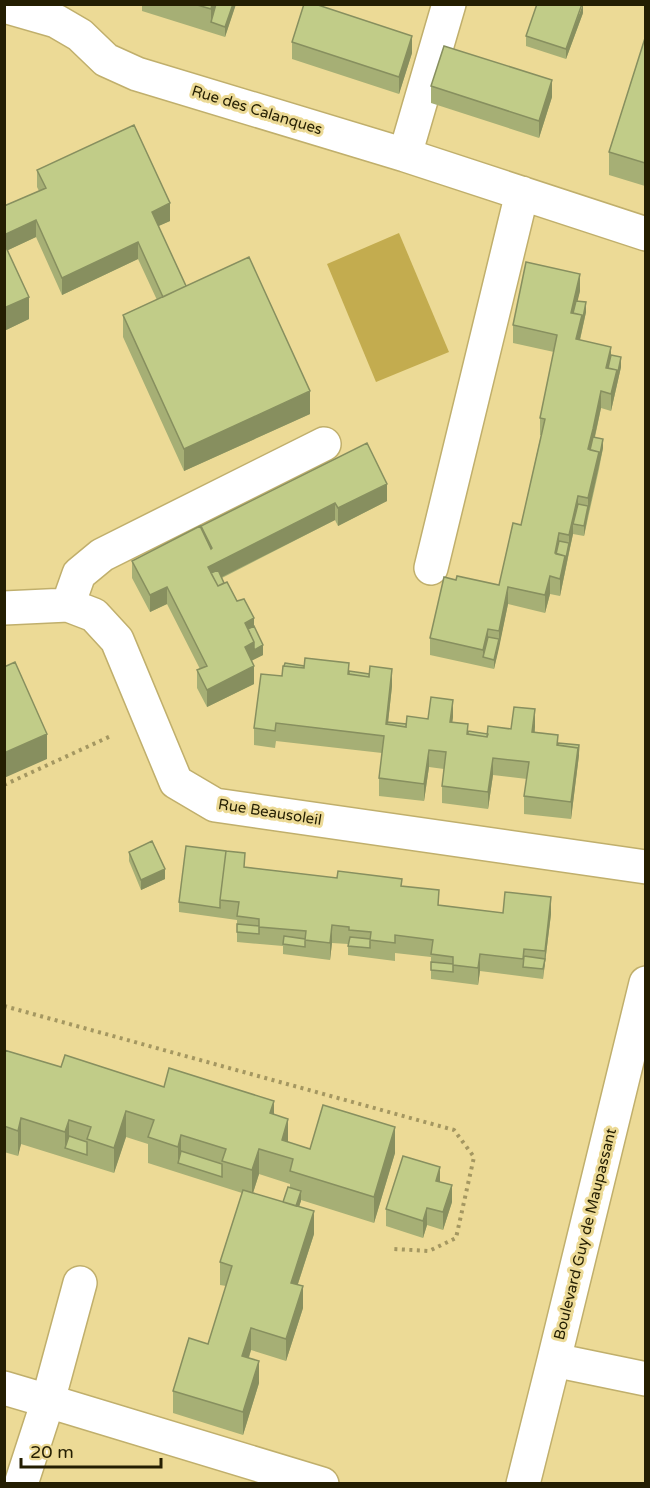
<svg xmlns="http://www.w3.org/2000/svg" width="650" height="1488" font-family="'Varela Round',sans-serif">
	<style>
		.green { fill: #c3ac4f }
		.lines { fill: none; stroke-linecap: round; stroke-linejoin: round }
		.minor-casing { stroke: #c0af6c; stroke-width: 36 }
		.path { stroke: #a49761; stroke-width: 4; stroke-dasharray: 3 4.5; stroke-linecap: butt }
		.minor { stroke: #fff; stroke-width: 33 }
		.wall { fill: #a6af75; fill-rule: evenodd }
		.shaded-wall { fill: #878f5f }
		.building { fill: #c1cc88; stroke: #878f5f; stroke-width: 1.5 }
		.labels { text-anchor: middle; dominant-baseline: central; stroke-width: 6; stroke-linejoin: round; paint-order: stroke }
		.street-label { font-size: 15px; fill: #241e02; stroke: #ecda96 }
	</style>
	<rect width="100%" height="100%" fill="#ecda96"/>
	<path class="green" d="M399,233L449,352L376,382L327,264Z"/>
	<g class="lines">
		<g class="minor-casing">
			<path id="minor" d="M4,6L56,21L80,35L106,60L137,74L405,155L646,234
				M405,155L449,4
				M431,568L522,193
				M68,605L79,574L102,555L324,444
				M4,608L68,605L94,615L117,640L176,782L215,805L646,867
				M80,1283L48,1401L322,1484
				M554,1360L646,1379
				M4,1388L48,1401L21,1484
				M523,1484L554,1360L646,983"/>
		</g>
		<path class="path" d="M4,785L113,735
			M4,1006L454,1130L474,1157L456,1238L429,1251L394,1249"/>
		<use href="#minor" class="minor"/>
	</g>
	<path class="wall" d="M142,4H236L225,37L142,11Z
		M583,13L566,59L526,46V36Z
		M645,38V186L609,175V152Z
		M292,42L412,53L399,94L292,59Z
		M431,86L552,97L539,138L431,103Z
		M37,170L170,221L158,226L186,286L310,414L184,471L123,337V315L157,300L138,259L62,295L36,237L8,250L29,319L4,331V206L39,191L37,187Z
		M580,291L577,301L586,312L580,340L611,355L621,367L611,411L601,408L595,437L603,448L599,469L584,536L573,534L560,596L550,594L545,613L508,604L494,669L430,655V638L456,580L499,585L521,525L541,435H540V418L554,352L513,343V325Z
		M367,443L387,501L338,526L335,520L222,578L224,583L254,626L263,655L251,661L254,684L207,707L197,688V670L200,669L167,604L150,612L132,578V561L201,529V526Z
		M349,671L392,686L388,722L406,724L428,719L453,717L452,722L468,732L488,734L511,729L535,727V732L558,743L579,755L571,819L524,814V796L527,779L493,775L488,809L442,803V786L444,769L429,767L424,801L379,796V778L382,753L276,741L275,748L254,745V728L282,676Z
		M129,852L165,879L141,890L129,861Z
		M245,867L402,886L439,905L503,913L551,914L543,979L480,971L478,985L431,979V957L395,953V961L348,955V944L332,943L330,960L283,954V946L237,942V920L179,912V902Z
		M4,1050L61,1067L164,1087L274,1114L288,1142L310,1149L395,1153L374,1223L301,1200L299,1207L314,1234L298,1284L303,1308L286,1361L251,1350L249,1358L259,1383L243,1435L173,1413V1391L208,1344L226,1286L220,1285V1262L242,1193L148,1163V1144L126,1137L114,1173L21,1144L18,1156L4,1152ZM259,1174L290,1184V1187L283,1202L253,1193Z
		M440,1182L452,1202L443,1230L427,1225L423,1238L386,1226V1209Z"/>
	<path class="shaded-wall" d="M212,4H219L211,22V9Z
		M233,4H236L225,37V27Z
		M583,4V13L566,59V49Z
		M412,36V53L399,94V77Z
		M552,80V97L539,138V121Z
		M170,203V221L152,229V212Z
		M36,220V237L4,252V235Z
		M138,242V259L62,295V278Z
		M580,274V291L573,321L571,313Z
		M29,297V319L4,331V308Z
		M586,302V312L576,357V339L582,315Z
		M611,347V364L608,376L606,368Z
		M621,357V367L611,411V394L617,370Z
		M310,391V414L184,471V449Z
		M601,391V408L590,458L588,449Z
		M603,439V448L588,515V498L599,452Z
		M387,484V501L338,526V508Z
		M578,496V513L573,524V534L569,552V535Z
		M335,503V520L212,582L208,567Z
		M588,506V515L584,536V526Z
		M559,533V550L557,561L555,553Z
		M569,543V552L560,596V579L565,556Z
		M550,576V594L545,613V595Z
		M167,587V604L150,612V595Z
		M508,587V604L499,648V631Z
		M254,618V636L248,638L245,623Z
		M488,629V647L483,657V667V650Z
		M499,639V648L494,669V660Z
		M254,642L263,645V655L245,664V647Z
		M254,666V684L207,707V690Z
		M392,669V686L387,732L386,724Z
		M453,700V717L450,739V722Z
		M535,709V727L532,749V732Z
		M47,734V759L4,778V753Z
		M579,745V755L571,819V802L578,748Z
		M429,750V767L424,801V784Z
		M493,758V775L488,809V792Z
		M165,869V879L141,890V880Z
		M551,897V914L543,979L545,951Z
		M332,925V943L330,960V943Z
		M480,954V971L478,985V968Z
		M274,1101V1126L270,1113Z
		M126,1111V1137L114,1173V1148Z
		M21,1118V1144L18,1156V1131Z
		M288,1119V1145L282,1140Z
		M69,1120V1146L65,1148V1132Z
		M395,1127V1153L374,1223V1197Z
		M181,1135V1160L178,1163V1147Z
		M259,1149V1174L252,1196V1170Z
		M440,1167V1184L436,1181Z
		M452,1185V1202L443,1230V1212Z
		M301,1191V1201L292,1227V1217Z
		M427,1208V1225L423,1238V1221Z
		M314,1211V1234L291,1305V1283Z
		M303,1286V1308L286,1361V1339Z
		M251,1328V1350L242,1378V1356Z
		M259,1361V1383L243,1435V1412Z"/>
	<path class="building" d="M194,4H212L211,9Z
		M216,4H233L225,27L211,22Z
		M304,4H315L412,36L399,77L292,42Z
		M537,4H582L566,49L526,36Z
		M645,38V163L609,152Z
		M444,46L552,80L539,121L431,86Z
		M134,125L170,203L152,212L186,286L163,297L138,242L62,278L36,220L4,235V206L46,188L37,170Z
		M4,243L29,297L4,308Z
		M249,257L310,391L184,449L123,315Z
		M526,262L580,274L571,313L582,315L576,339L611,347L606,368L617,370L611,394L601,391L593,429L588,449L599,452L588,498L578,496L569,535L559,533L555,553L565,556L560,579L550,576L545,595L508,587L499,631L488,629L483,650L430,638L444,577L456,580L457,576L499,585L513,523L521,525L545,419L540,418L557,335L513,325Z
		M576,301L586,302L582,323V315L573,313Z
		M611,355L621,357L617,377V370L608,368Z
		M593,437L603,439L599,459V452L590,450Z
		M367,443L387,484L338,508L335,503L208,567L218,586L227,582L237,601L244,599L254,618L245,623L254,642L245,647L254,666L207,690L197,670L207,666L167,587L150,595L132,561L200,526L211,549L212,548L201,526Z
		M578,504L588,506L584,526L573,524Z
		M559,541L569,543L565,563V556L556,554Z
		M218,570L224,583L218,586L211,573Z
		M254,626L263,645L254,650V642L248,629Z
		M488,637L499,639L494,660L483,657Z
		M305,658L349,663L348,674L369,677L370,666L392,669L386,724L406,727L407,716L428,719L431,697L453,700L450,722L468,724L467,734L487,737L488,726L511,729L514,707L535,709L532,732L558,735L557,745L578,748L571,802L524,796L529,762L493,758L488,792L442,786L446,752L429,750L424,784L379,778L384,736L276,723L275,731L254,728L261,674L282,676L283,666L304,668Z
		M15,662L47,734L4,753V667Z
		M285,663L304,666V668L284,666Z
		M349,671L369,674V677L349,674Z
		M387,722L406,724V727L387,724Z
		M468,731L488,734L487,737L468,734Z
		M558,743L579,745L578,756V748L558,745Z
		M152,841L165,869L141,880L129,852Z
		M186,846L226,851L220,900V908L179,902Z
		M226,851L245,853L244,867L337,878L338,871L402,879L401,886L439,890L438,905L503,913L505,892L551,897L545,951L524,949L523,959L480,954L478,968L453,965V957L431,954L433,940L395,935V943L370,940L371,932L349,930V927L332,925L330,943L305,940L306,931L259,927V919L237,916L239,902L220,900Z
		M237,924L259,926V934L237,932Z
		M284,936L305,939V947L283,944Z
		M350,937L370,939V948L348,946Z
		M524,956L545,959L543,969L523,967Z
		M431,962L453,964V972L431,970Z
		M4,1050L61,1067L65,1055L164,1087L169,1068L274,1101L270,1113L288,1119L282,1140L310,1149L323,1105L395,1127L374,1197L290,1171L293,1159L259,1149L252,1170L222,1161L226,1149L181,1135L178,1147L148,1137L154,1120L126,1111L114,1148L87,1139L91,1127L69,1120L65,1132L21,1118L18,1131L4,1126Z
		M69,1136L87,1142V1155L65,1148Z
		M181,1151L222,1164V1177L178,1163Z
		M403,1156L440,1167L436,1181L452,1185L443,1212L427,1208L423,1221L386,1209Z
		M288,1187L301,1191L296,1206L283,1202Z
		M243,1190L314,1211L291,1283L303,1286L286,1339L251,1328L242,1356L259,1361L243,1412L173,1391L189,1338L208,1344L232,1266L220,1262Z"/>
	<g class="labels">
		<g class="street-label">
			<text transform="translate(257 110) rotate(17)">Rue des Calanques</text>
			<text transform="translate(270 812) rotate(9)">Rue Beausoleil</text>
			<text transform="translate(585 1234) rotate(-76)">Boulevard Guy de Maupassant</text>
		</g>
	</g>
	<rect width="650" height="1488" fill="none" stroke="#241e02" stroke-width="12"/>
	<path d="M21 1458v9h140v-9" fill="none" stroke="#241e02" stroke-width="3"/>
	<text x="30" y="1458" font-size="18" fill="#241e02" stroke="#ecda96" stroke-width="4.5" paint-order="stroke">20 m</text>
</svg>
